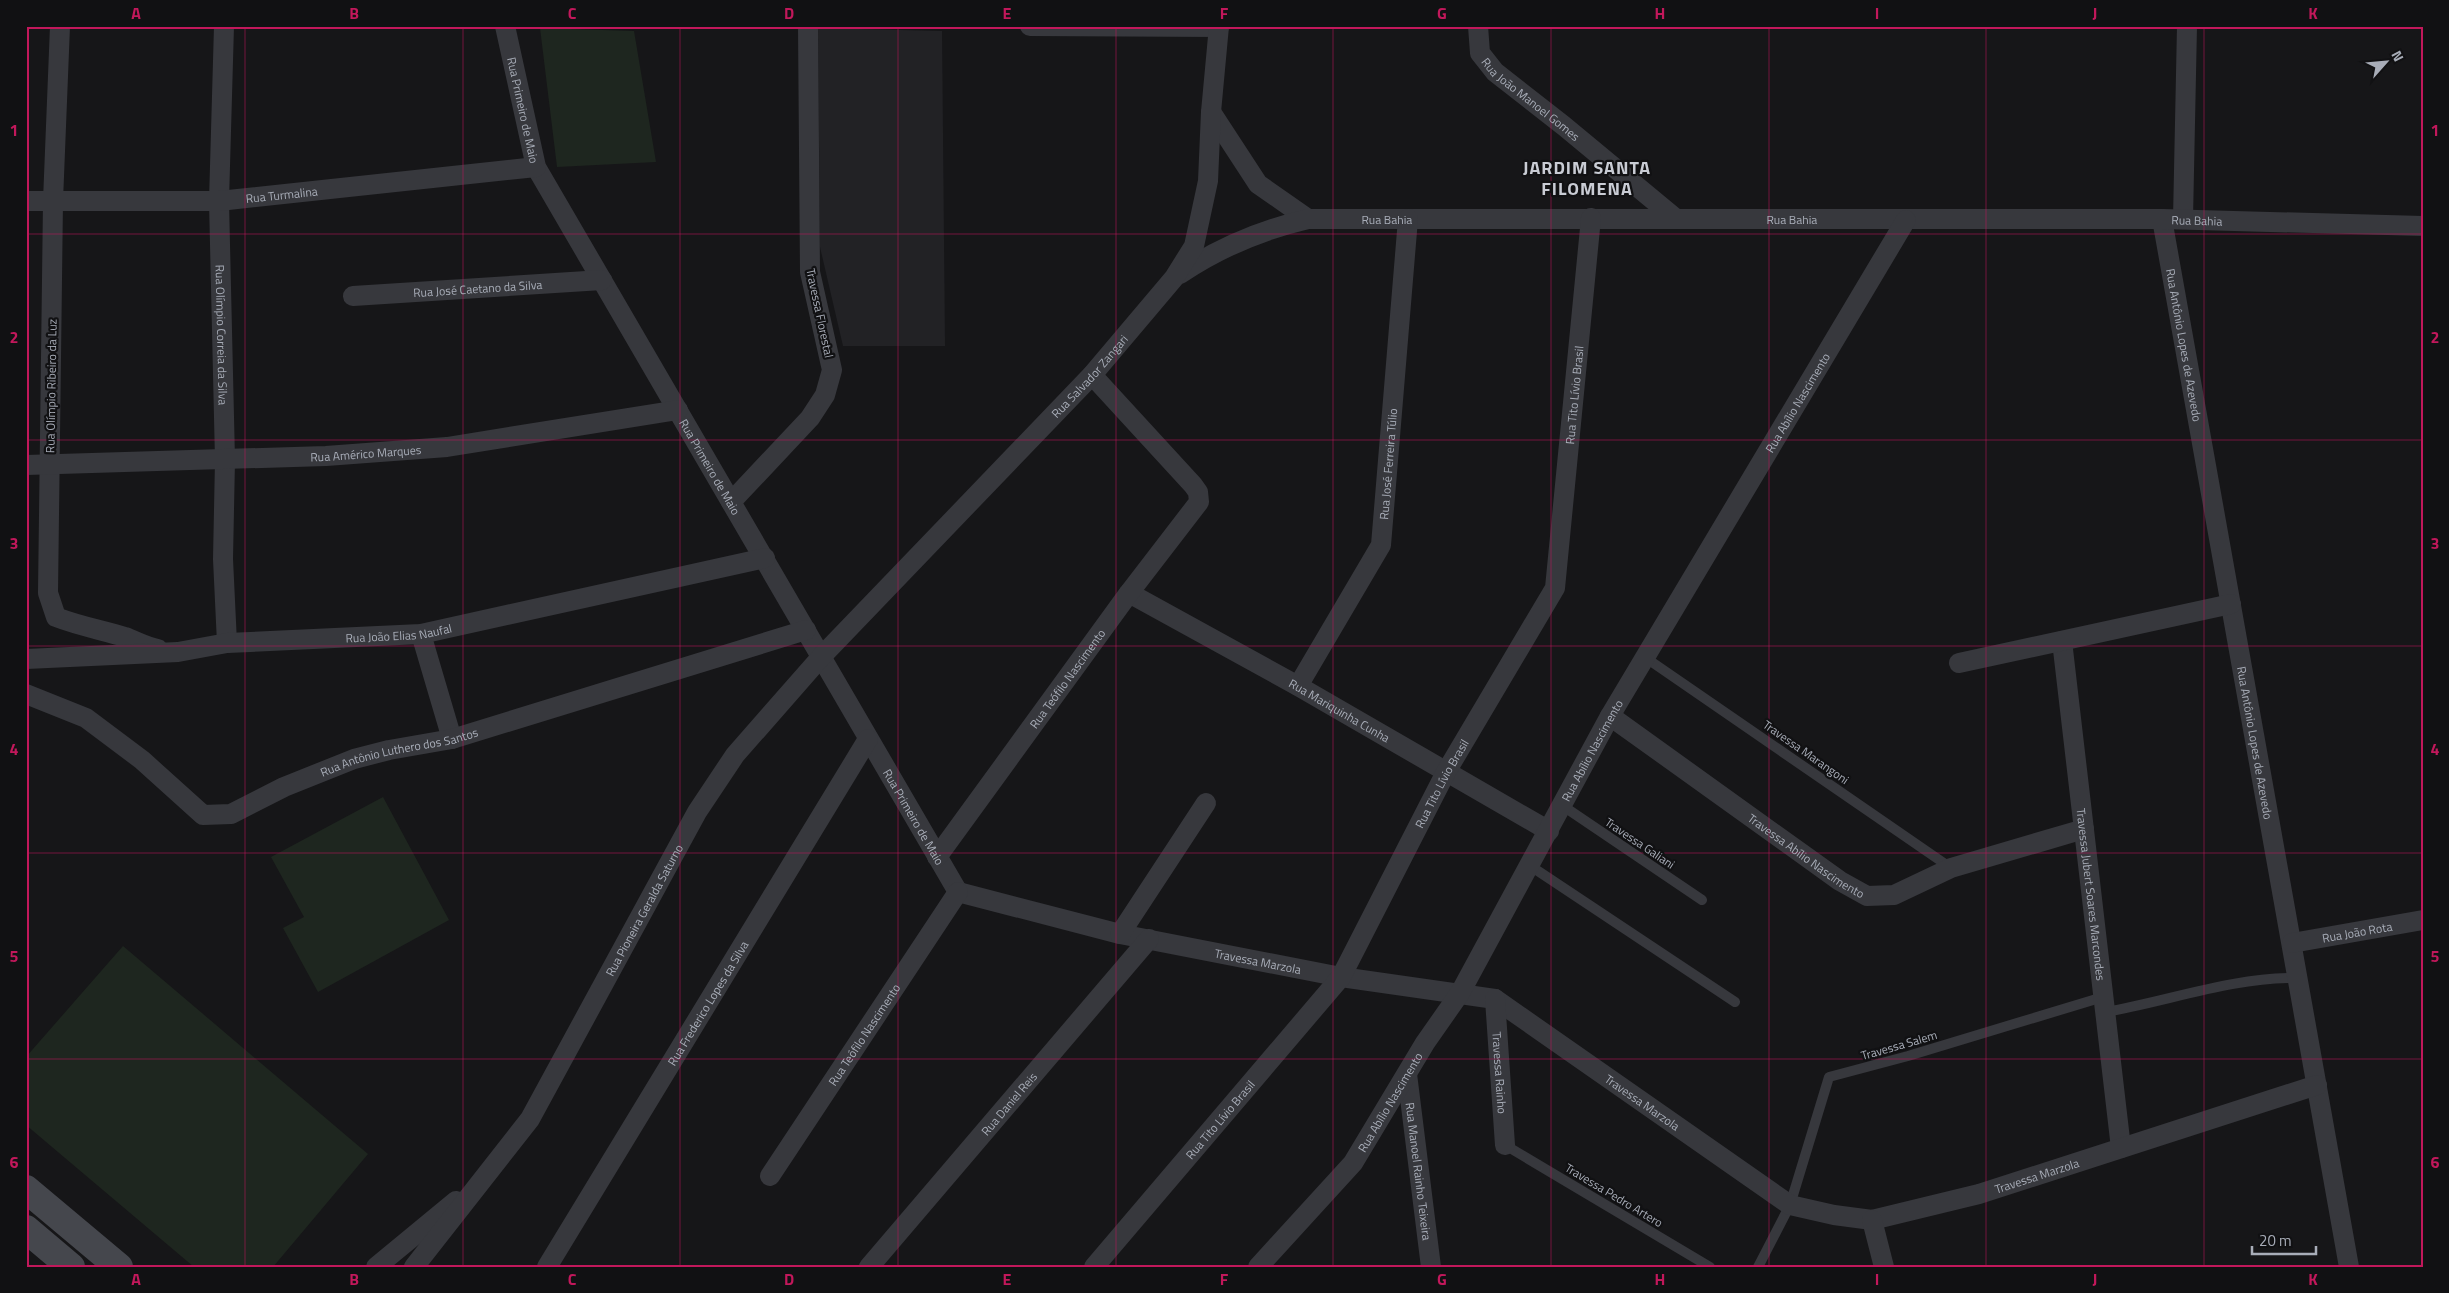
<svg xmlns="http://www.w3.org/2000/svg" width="2449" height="1293" font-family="'Titillium Web',sans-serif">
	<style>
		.built { fill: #222225 }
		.green { fill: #1e261f }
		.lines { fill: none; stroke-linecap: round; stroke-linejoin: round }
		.lane { stroke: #37383d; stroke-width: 10 }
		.street { stroke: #37383d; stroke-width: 20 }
		.secondary { stroke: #45474d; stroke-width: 28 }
		.grid { fill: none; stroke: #c2185b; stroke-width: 1; stroke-opacity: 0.55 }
		.labels { text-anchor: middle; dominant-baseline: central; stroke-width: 4.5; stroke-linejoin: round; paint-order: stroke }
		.street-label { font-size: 12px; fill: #a8adb8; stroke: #111113 }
		.district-label { font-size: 18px; font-weight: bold; letter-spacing: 1px; fill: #c9ccd4; stroke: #111113 }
		.neatline { fill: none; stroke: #c2185b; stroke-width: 2 }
		.grid-label { font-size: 16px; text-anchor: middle; font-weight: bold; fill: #c2185b }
	</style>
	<rect width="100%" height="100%" fill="#161618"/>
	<path class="built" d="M818,28L942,31L945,346H843L820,247Z"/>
	<path class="green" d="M540,28L634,31L656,162L557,167Z
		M383,797L449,920L318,992L283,928L304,917L271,857Z
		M123,946L368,1154L273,1267H194L26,1125V1057Z"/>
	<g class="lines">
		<path class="lane" d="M1646,658L1951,868
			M1563,806L1702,900
			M1529,865L1735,1002
			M2105,1012C2169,1001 2232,977 2298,978
			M1505,1145L1710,1267
			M1758,1267L1790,1205L1829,1077L1908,1056L2103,997"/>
		<g class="street">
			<path d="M60,26L53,201L48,593L56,617C79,626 102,630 125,637C136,641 146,647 158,649"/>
			<path id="s1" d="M224,26L219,201L225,460L223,559L227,643"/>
			<path id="s2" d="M505,26L536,167L958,892"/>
			<path d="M1030,26L1219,27"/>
			<path id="s3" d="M1478,26L1480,53L1495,72L1564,126L1675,218"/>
			<path d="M1211,112L1258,184L1308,219"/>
			<path id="s4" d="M26,201H219L536,167"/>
			<path id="s5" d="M2162,219L2349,1267"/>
			<path d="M2183,219L2187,26"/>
			<path id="s6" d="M1180,274C1220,247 1261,230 1308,219H2162L2423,226"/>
			<path id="s7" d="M353,296L602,280"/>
			<path id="s8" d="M26,465L326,456L447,447L678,410"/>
			<path d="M731,502L810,418L825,395L832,370L810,272L808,26"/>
			<path id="s9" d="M1129,593L1298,686L1549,831"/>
			<path d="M421,634L452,739"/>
			<path id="s10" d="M2062,641L2121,1148"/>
			<path id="s11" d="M26,659L178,652L227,643L421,634L765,558"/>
			<path d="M1959,663L2231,604"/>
			<path id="s12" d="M1298,686L1381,545L1408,219"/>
			<path id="s13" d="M26,694L86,718L142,760L203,815L231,814L284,787L354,759L389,750L452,739L806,630"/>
			<path id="s14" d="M1610,716L1840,881L1867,896L1894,895L1951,868L2084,829"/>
			<path id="s15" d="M937,857L1129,593L1199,502L1198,492L1193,485L1092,375"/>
			<path id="s16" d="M958,892L1120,934L1341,977L1495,999L1790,1205L1834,1215L1872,1220L1979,1194L2317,1085"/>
			<path d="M1120,934L1206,803"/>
			<path id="s17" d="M2292,943L2423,920"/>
			<path id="s18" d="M1495,999L1505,1145"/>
			<path id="s19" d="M1407,1074L1431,1267"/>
			<path id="s20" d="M770,1176L958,892"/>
			<path d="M1872,1220L1884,1267"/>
			<path d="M376,1267L456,1201"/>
			<path id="s21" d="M414,1267L530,1119L697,812L735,755L821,657L1092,375L1174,278L1194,246L1208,181L1211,112L1219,26"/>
			<path id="s22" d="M547,1267L868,739"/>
			<path id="s23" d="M869,1267L1149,939"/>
			<path id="s24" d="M1094,1267L1341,977L1446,772L1555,588L1591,218"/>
			<path id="s25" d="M1258,1267L1353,1163L1425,1043L1460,993L1610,716L1906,220"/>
		</g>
		<path class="secondary" d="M26,1189L119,1267
			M26,1229L71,1267"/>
	</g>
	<path class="grid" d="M245,26V1267M463,26V1267M680,26V1267M898,26V1267M1116,26V1267M1333,26V1267M1551,26V1267M1769,26V1267M1986,26V1267M2204,26V1267M26,234H2423M26,440H2423M26,646H2423M26,853H2423M26,1059H2423"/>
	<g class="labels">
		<g class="street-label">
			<text stroke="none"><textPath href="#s3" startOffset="96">Rua João Manoel Gomes</textPath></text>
			<text stroke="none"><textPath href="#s2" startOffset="86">Rua Primeiro de Maio</textPath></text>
			<text stroke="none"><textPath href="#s4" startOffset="256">Rua Turmalina</textPath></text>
			<text stroke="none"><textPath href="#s6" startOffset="219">Rua Bahia</textPath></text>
			<text stroke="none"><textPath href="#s6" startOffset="624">Rua Bahia</textPath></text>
			<text stroke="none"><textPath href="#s6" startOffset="1029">Rua Bahia</textPath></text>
			<text stroke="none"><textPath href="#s7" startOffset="125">Rua José Caetano da Silva</textPath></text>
			<text transform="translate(820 313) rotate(78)">Travessa Florestal</text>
			<text stroke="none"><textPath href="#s1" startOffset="309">Rua Olímpio Correia da Silva</textPath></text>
			<text stroke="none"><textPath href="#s5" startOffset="128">Rua Antônio Lopes de Azevedo</textPath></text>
			<text stroke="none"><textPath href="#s21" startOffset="1125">Rua Salvador Zangari</textPath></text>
			<text transform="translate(51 386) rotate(-89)">Rua Olímpio Ribeiro da Luz</text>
			<text stroke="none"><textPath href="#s24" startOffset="1019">Rua Tito Lívio Brasil</textPath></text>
			<text stroke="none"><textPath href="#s25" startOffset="1022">Rua Abílio Nascimento</textPath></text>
			<text stroke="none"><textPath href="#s8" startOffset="340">Rua Américo Marques</textPath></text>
			<text stroke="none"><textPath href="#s12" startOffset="245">Rua José Ferreira Túlio</textPath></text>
			<text stroke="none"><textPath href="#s2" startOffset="491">Rua Primeiro de Maio</textPath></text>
			<text stroke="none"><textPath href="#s11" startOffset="374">Rua João Elias Naufal</textPath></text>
			<text stroke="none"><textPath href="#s15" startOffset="221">Rua Teófilo Nascimento</textPath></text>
			<text stroke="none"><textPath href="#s9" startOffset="241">Rua Mariquinha Cunha</textPath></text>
			<text stroke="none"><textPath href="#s5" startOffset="532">Rua Antônio Lopes de Azevedo</textPath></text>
			<text stroke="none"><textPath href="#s13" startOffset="425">Rua Antônio Luthero dos Santos</textPath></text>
			<text stroke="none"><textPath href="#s25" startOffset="618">Rua Abílio Nascimento</textPath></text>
			<text transform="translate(1806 752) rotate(35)">Travessa Marangoni</text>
			<text stroke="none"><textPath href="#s24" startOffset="599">Rua Tito Lívio Brasil</textPath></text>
			<text stroke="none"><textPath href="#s2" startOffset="896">Rua Primeiro de Maio</textPath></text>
			<text transform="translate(1640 843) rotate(34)">Travessa Galiani</text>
			<text stroke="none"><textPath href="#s14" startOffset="241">Travessa Abílio Nascimento</textPath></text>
			<text stroke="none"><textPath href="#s10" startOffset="255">Travessa Jubert Soares Marcondes</textPath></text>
			<text stroke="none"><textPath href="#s21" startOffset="426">Rua Pioneira Geralda Saturno</textPath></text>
			<text stroke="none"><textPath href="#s17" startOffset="66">Rua João Rota</textPath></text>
			<text stroke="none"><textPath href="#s16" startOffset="308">Travessa Marzola</textPath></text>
			<text stroke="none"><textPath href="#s22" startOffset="309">Rua Frederico Lopes da Silva</textPath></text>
			<text stroke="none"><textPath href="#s20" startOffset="170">Rua Teófilo Nascimento</textPath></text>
			<text transform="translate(1899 1045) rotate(-16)">Travessa Salem</text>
			<text stroke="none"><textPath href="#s18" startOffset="74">Travessa Rainho</textPath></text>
			<text stroke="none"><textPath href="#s25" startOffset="212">Rua Abílio Nascimento</textPath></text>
			<text stroke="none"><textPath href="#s16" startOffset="728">Travessa Marzola</textPath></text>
			<text stroke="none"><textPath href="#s23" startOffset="215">Rua Daniel Reis</textPath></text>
			<text stroke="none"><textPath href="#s24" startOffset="194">Rua Tito Lívio Brasil</textPath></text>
			<text stroke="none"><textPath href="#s19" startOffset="98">Rua Manoel Rainho Teixeira</textPath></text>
			<text stroke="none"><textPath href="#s16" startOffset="1162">Travessa Marzola</textPath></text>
			<text transform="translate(1614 1195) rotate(31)">Travessa Pedro Artero</text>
		</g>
		<g class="district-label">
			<text x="1587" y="167">JARDIM SANTA<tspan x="1587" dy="21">FILOMENA</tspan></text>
		</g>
	</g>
	<rect width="2449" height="1293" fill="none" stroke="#111113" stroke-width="55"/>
	<g transform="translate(2386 62) rotate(63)" stroke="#111113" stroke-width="4" paint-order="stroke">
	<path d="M0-4L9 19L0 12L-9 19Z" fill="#a8adb8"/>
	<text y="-8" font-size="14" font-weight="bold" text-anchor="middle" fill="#a8adb8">N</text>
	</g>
	<path d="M2252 1246v8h64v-8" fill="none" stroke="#a8adb8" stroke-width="2.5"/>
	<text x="2259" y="1246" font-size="15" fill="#a8adb8" stroke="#111113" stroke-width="4" paint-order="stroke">20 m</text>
	<rect x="28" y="28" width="2394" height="1238" class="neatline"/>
	<g class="grid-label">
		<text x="136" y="19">A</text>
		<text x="354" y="19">B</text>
		<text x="572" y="19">C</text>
		<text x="789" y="19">D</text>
		<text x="1007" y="19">E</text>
		<text x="1224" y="19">F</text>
		<text x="1442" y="19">G</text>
		<text x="1660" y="19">H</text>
		<text x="1877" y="19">I</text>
		<text x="2095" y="19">J</text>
		<text x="2313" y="19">K</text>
		<text x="14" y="136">1</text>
		<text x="2435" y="136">1</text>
		<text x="14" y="343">2</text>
		<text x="2435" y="343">2</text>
		<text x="14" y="549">3</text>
		<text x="2435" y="549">3</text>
		<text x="14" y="755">4</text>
		<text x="2435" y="755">4</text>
		<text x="14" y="962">5</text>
		<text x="2435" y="962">5</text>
		<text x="14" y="1168">6</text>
		<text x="2435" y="1168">6</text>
		<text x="136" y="1285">A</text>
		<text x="354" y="1285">B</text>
		<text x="572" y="1285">C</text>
		<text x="789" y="1285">D</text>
		<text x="1007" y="1285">E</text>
		<text x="1224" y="1285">F</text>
		<text x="1442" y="1285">G</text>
		<text x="1660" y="1285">H</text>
		<text x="1877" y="1285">I</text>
		<text x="2095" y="1285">J</text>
		<text x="2313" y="1285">K</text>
	</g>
</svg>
